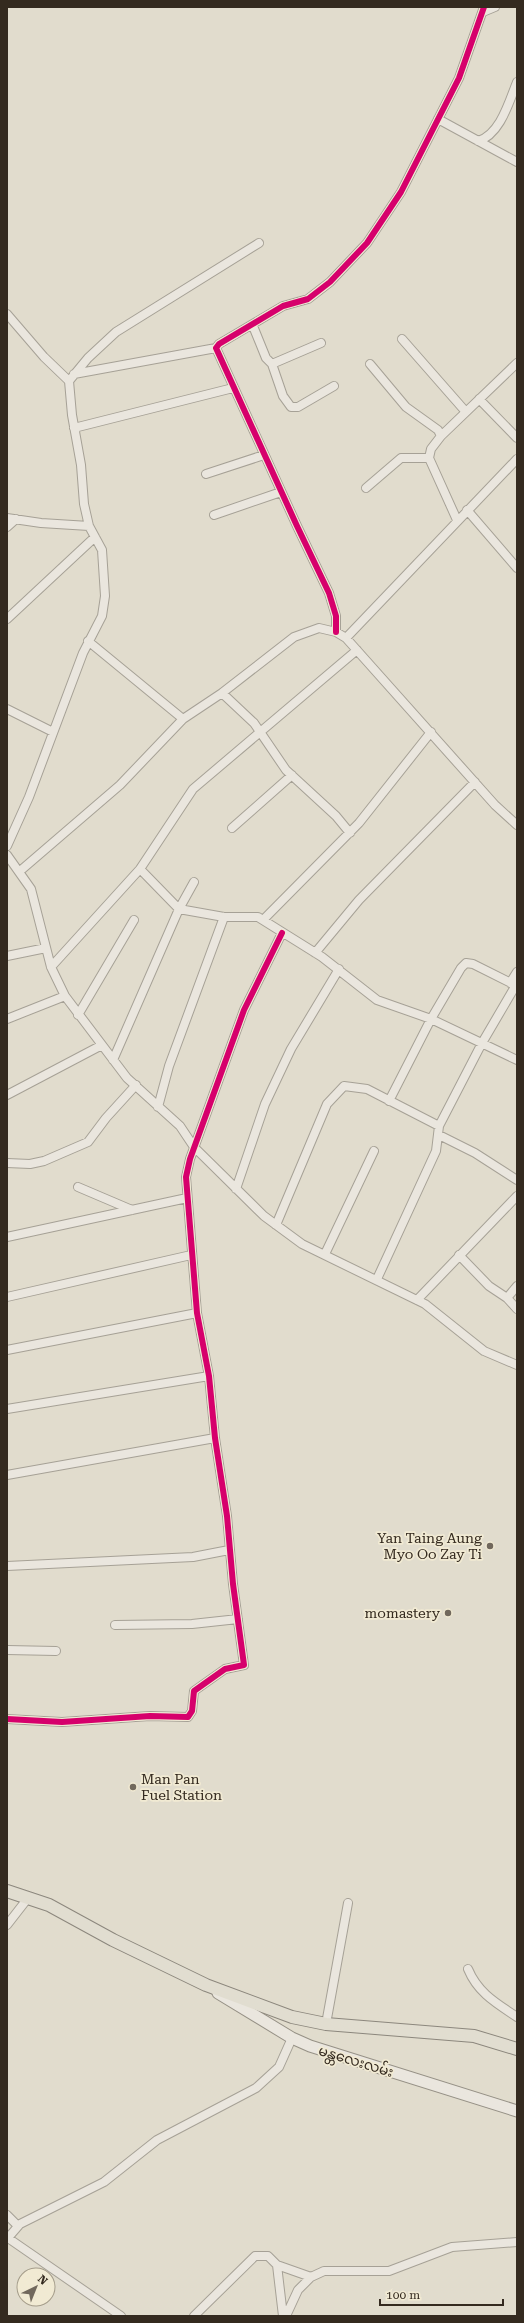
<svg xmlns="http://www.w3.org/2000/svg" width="524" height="2323" font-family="'Roboto Serif','Noto Sans Myanmar',serif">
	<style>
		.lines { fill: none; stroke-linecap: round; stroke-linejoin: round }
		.minor-casing { stroke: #a6a196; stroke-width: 10 }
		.secondary-casing { stroke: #969186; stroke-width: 13 }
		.primary-casing { stroke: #8c877d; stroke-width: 14 }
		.minor { stroke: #eae6de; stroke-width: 8 }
		.secondary { stroke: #eae6de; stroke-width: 11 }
		.primary { stroke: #e1ddd0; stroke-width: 12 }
		.cycleway-casing { stroke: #f1ead3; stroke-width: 8 }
		.cycleway { stroke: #d6006c; stroke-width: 6 }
		.poi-dot { fill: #71685c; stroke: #f1ead3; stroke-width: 1.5 }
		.labels { text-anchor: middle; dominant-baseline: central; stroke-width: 3.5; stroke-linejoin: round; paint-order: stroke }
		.poi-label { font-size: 14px; fill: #342a1f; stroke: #f1ead3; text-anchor: end }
		.street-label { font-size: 14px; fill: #342a1f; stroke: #f1ead3 }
	</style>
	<rect width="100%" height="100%" fill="#e1dccd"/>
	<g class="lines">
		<g class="minor-casing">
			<path id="minor" d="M483,12L495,7
				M438,119L517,162
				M478,141C500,135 509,102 517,82
				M7,314L44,357L69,381
				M253,326L266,358L272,364L321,343
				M402,339L466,412
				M272,364L283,396L291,407H298L334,386
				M370,364L406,407L438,430L441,436L431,449L429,458L457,520
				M74,374L216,348
				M479,399L517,438
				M74,428L233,388
				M441,436L517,363
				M206,474L264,455
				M366,488L401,458H429
				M467,510L517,568
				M214,515L281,492
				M7,518L41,523L89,526
				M7,527L16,519
				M7,619L95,537
				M336,632V616L329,593L297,526L216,348L219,344L283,306L308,299L330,282L367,243L401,192L459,78L484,7
				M346,638L517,459
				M88,641L183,719
				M222,693L254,723L286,770L336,816L350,833
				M7,709L53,732
				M232,828L292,775
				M7,846L29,797L83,653L102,616L105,596L102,550L89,526L84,504L81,465L72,415L69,381L88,358L116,332L259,243
				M7,855L31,889L51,967L65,996L127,1078L180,1126L194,1147L264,1216L302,1244L425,1304L484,1351L517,1365
				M140,869L179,909L224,917H258L322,957L377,1000L431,1019L517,1060
				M20,871L120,785L183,719L222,693L294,637L319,628L336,632L346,638L495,805L517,825
				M263,920L359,823L431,732
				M315,953L359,900L475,782
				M7,956L46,948
				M51,967L140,869L193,789L357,650
				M510,983L517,972
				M78,1015L134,920
				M7,1019L65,996
				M113,1060L179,909L194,882
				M7,1095L102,1045
				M389,1101L431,1019L461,968L466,963L473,964L517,986
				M158,1107L169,1066L224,917
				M439,1135L475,1153L517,1180
				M7,1163L30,1164L44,1161L88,1142L106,1118L136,1085
				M78,1187L132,1210
				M236,1189L265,1104L291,1049L339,969
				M276,1225L327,1104L344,1086L367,1089L439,1126
				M7,1237L187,1198
				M325,1254L374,1151
				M459,1255L489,1286L507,1298
				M377,1279L436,1151L439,1126L482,1043L516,985
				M517,1286L507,1298L517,1309
				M7,1297L191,1255
				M417,1300L517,1196
				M7,1350L197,1313
				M7,1409L209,1376
				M7,1475L215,1438
				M7,1566L193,1557L229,1550
				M115,1625L192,1624L238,1619
				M7,1650L56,1651
				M7,1719L62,1722L150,1716L188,1717L192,1711L194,1691L225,1669L244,1665L233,1584L227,1516L215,1438L209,1376L197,1313L186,1177L190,1159L244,1010L282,933
				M7,1925L28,1898
				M468,1969C478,1993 496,2003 517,2017
				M326,2024L348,1903
				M7,2215L18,2226
				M8,2238L121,2316
				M7,2239L20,2224L104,2182L157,2140L256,2088L279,2067L292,2038
				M277,2265L311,2277
				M194,2316L255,2256H268L277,2265L283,2316
				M286,2316L298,2290L311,2277L324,2271H389L452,2247L517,2242"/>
		</g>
		<g class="secondary-casing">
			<path id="secondary" d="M218,1993L292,2038L310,2046L517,2111"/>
		</g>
		<g class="primary-casing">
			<path id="primary" d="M7,1891L49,1905L113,1940L206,1985L292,2017L326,2024L474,2036L517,2049"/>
		</g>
		<use href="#minor" class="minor"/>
		<use href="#secondary" class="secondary"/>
		<use href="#primary" class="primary"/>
		<g class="cycleway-casing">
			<path id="cycleway" d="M336,632V616L329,593L297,526L216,348L219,344L283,306L308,299L330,282L367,243L401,192L459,78L484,7
				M7,1719L62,1722L150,1716L188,1717L192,1711L194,1691L225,1669L244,1665L233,1584L227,1516L215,1438L209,1376L197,1313L186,1177L190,1159L244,1010L282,933"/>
		</g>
		<use href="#cycleway" class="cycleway"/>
	</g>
	<g class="poi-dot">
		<circle cx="490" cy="1546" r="4"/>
		<circle cx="448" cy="1613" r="4"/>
		<circle cx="133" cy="1787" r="4"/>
	</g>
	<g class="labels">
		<g class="poi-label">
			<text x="482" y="1538">Yan Taing Aung<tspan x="482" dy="16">Myo Oo Zay Ti</tspan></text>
			<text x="440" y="1613">momastery</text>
			<text x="141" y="1779" text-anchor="start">Man Pan<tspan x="141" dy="16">Fuel Station</tspan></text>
		</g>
		<g class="street-label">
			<text transform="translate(356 2061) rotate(17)">မန္တလေးလမ်း</text>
		</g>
	</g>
	<rect width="524" height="2323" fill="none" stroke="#342a1f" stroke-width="16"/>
	<g transform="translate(36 2287) rotate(43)"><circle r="19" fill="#f1ead3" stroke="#a59d8b"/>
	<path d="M0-3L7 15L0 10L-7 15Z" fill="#71685c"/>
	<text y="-6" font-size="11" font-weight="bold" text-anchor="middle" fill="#342a1f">N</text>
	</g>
	<path d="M380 2299v6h123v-6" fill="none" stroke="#342a1f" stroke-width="2"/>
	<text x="386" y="2299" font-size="12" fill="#342a1f" stroke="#f1ead3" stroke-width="3" paint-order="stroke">100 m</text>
</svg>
